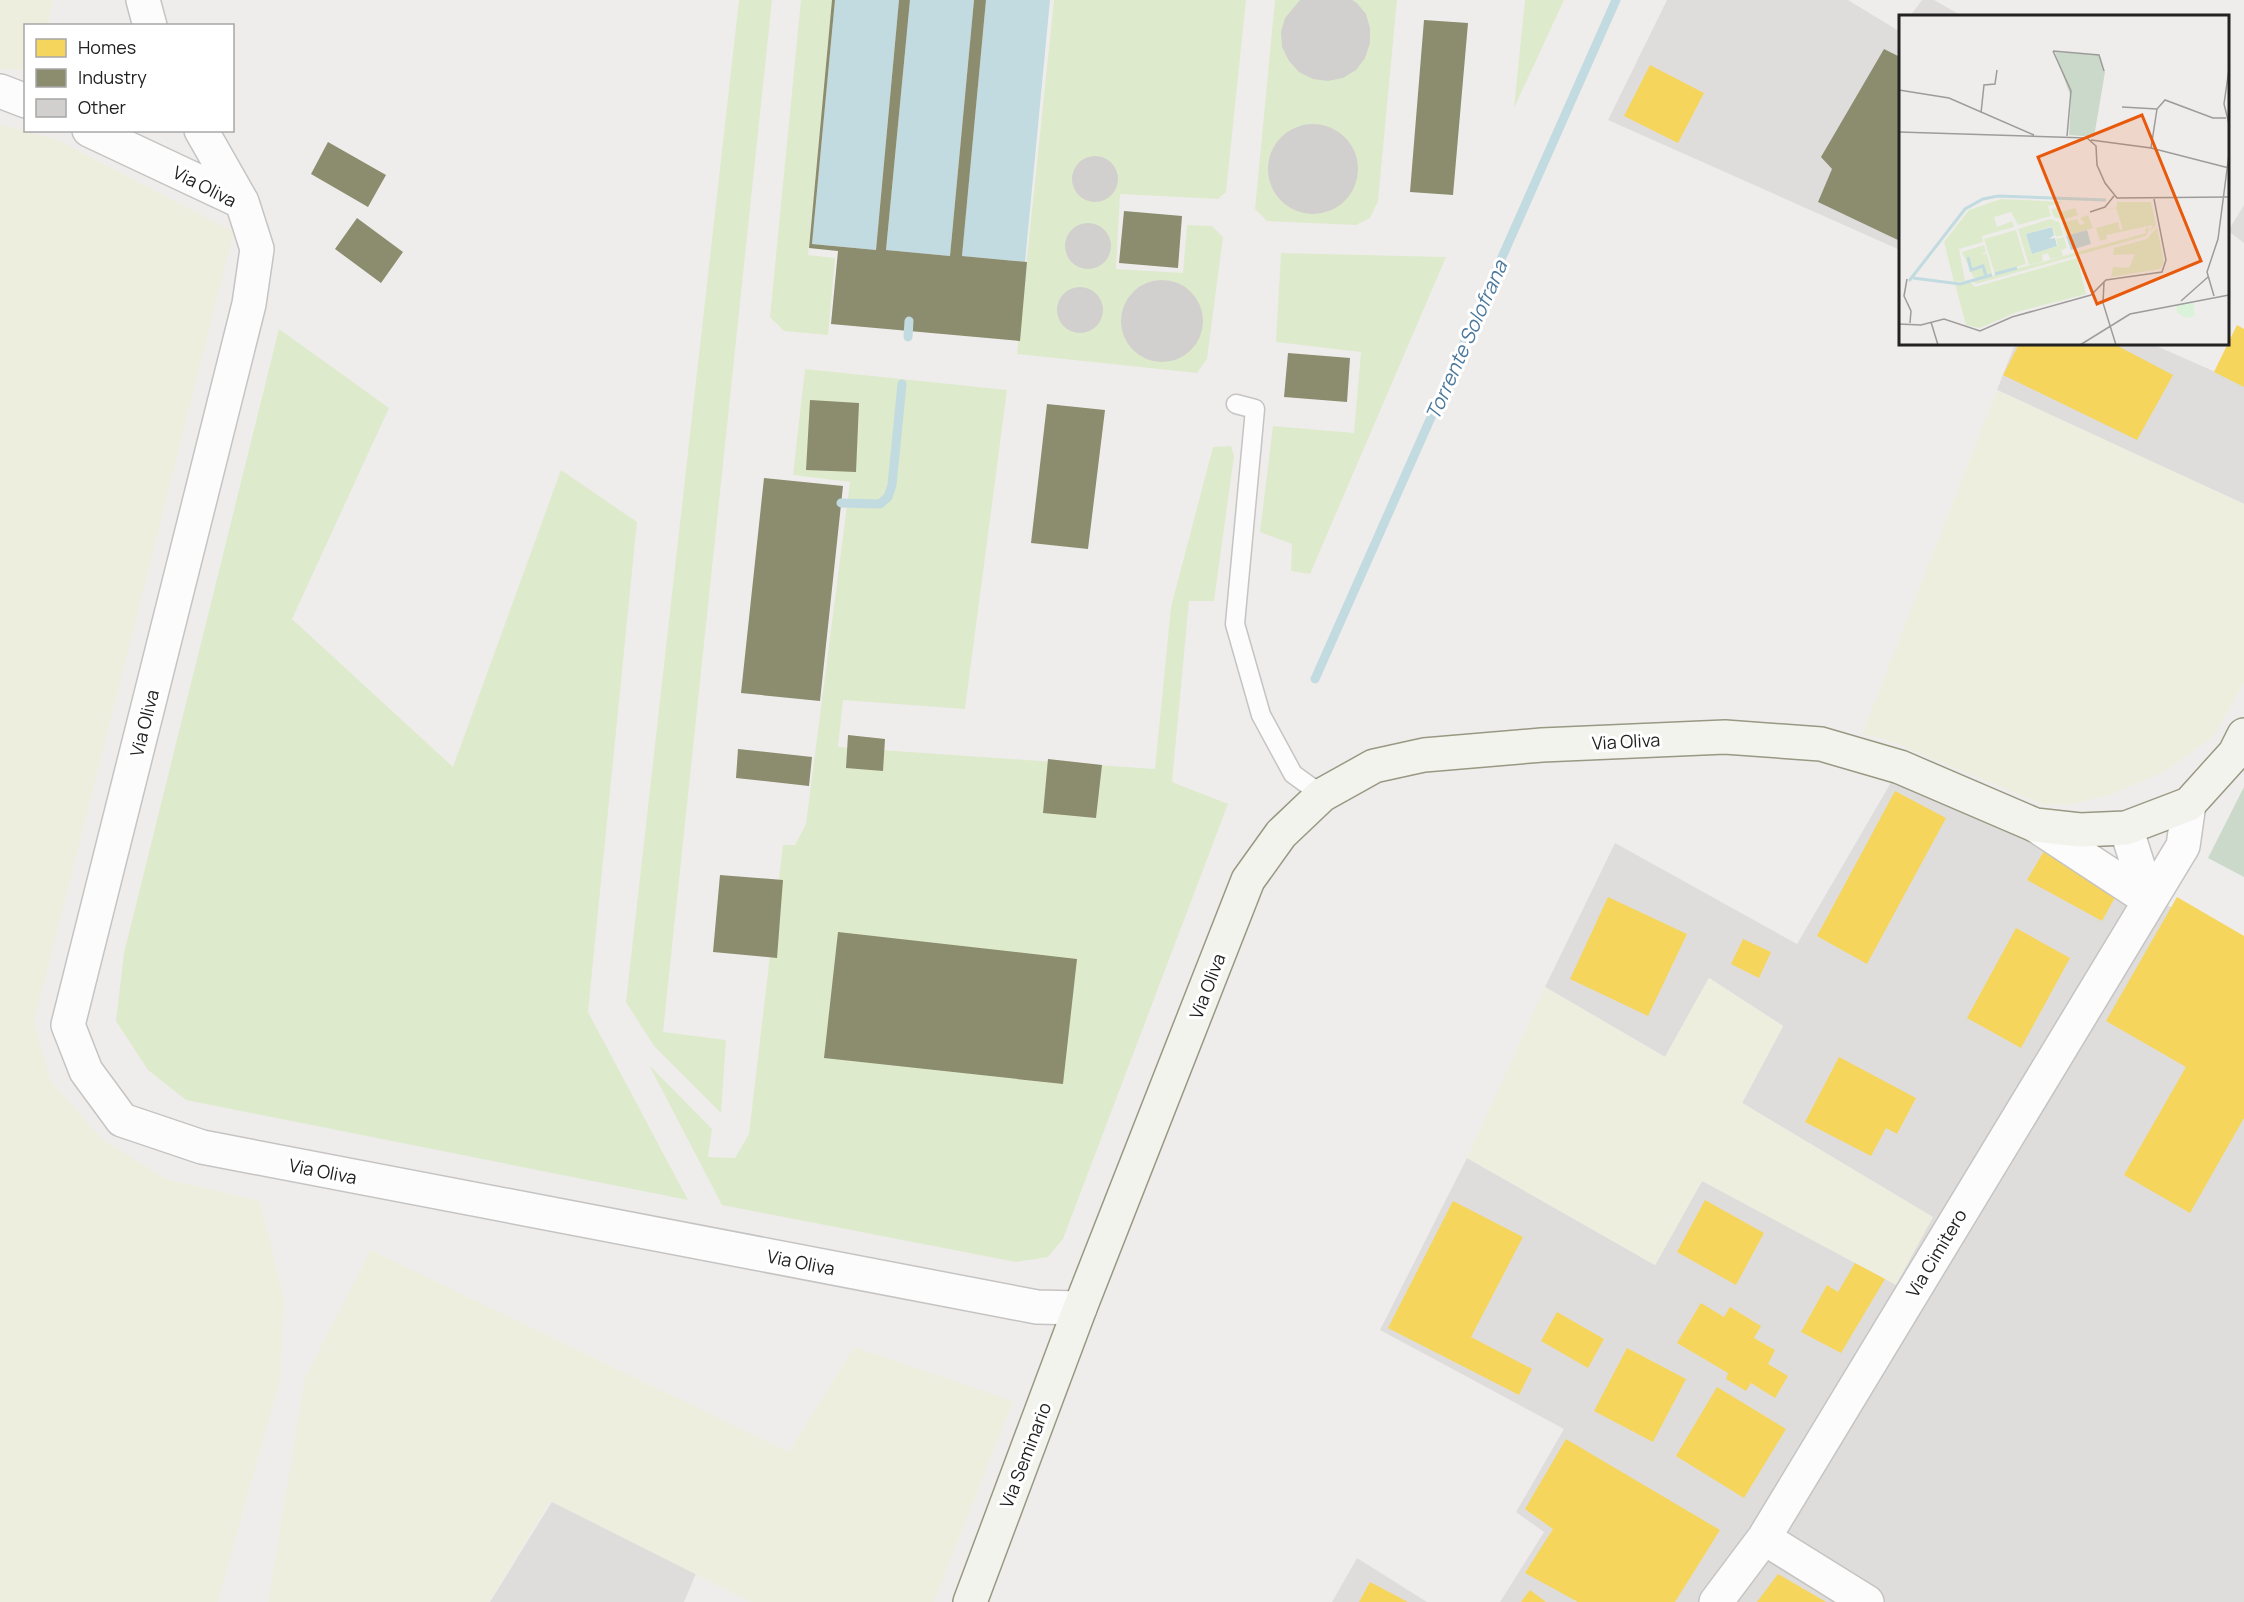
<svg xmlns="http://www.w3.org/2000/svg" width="2244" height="1602" font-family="Manrope,sans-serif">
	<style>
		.residential { fill: #dfdddc }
		.farmland { fill: #eeeedf }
		.grass { fill: #deeacc }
		.cemetery { fill: #cad9c9 }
		.water { fill: #c1dbe0 }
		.homes { fill: #f6d55c }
		.industry { fill: #8c8c6e }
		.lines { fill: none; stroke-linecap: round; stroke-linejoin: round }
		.stream { stroke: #c1dbe0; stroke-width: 9 }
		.building { fill: #d2d0ce }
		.service-casing { stroke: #c5c4c3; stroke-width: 21 }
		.minor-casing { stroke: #c5c4c3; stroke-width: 36 }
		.secondary-casing { stroke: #989883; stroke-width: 36 }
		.service { stroke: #fdfcfc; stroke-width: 18 }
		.minor { stroke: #fdfcfc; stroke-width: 33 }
		.secondary { stroke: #f3f3ed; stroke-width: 33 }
		.labels { text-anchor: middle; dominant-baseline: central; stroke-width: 6; stroke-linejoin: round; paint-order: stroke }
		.street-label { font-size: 18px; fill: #222; stroke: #fff }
		.water-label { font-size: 20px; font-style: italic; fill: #4c799c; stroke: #fff }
		.inset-river { fill: none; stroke: #c1dbe0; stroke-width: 3 }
		.inset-road { fill: none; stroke: #9d9c9b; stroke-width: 1.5 }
		.view { fill: #e8590c; fill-opacity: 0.15; stroke: #e8590c; stroke-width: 3 }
		.inset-edge { fill: none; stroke: #222; stroke-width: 3 }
	</style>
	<rect width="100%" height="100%" fill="#efedeb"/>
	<path class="residential" d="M1667,0H1848L1899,31L1900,29V250L1608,120Z
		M1922,0H1934L1962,16H1910Z
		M2244,205V243L2228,231Z
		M2244,331V504L1997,390L2015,344H2152L2220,374Z
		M1900,767L2244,945V1602H1500L1544,1532L1516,1512L1564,1429L1380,1330L1467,1158L1655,1265L1702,1181L1932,1217L1742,1103L1783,1026L1709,978L1665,1057L1545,987L1615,843L1797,944Z
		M566,1479L708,1545L684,1602H490Z
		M1357,1558L1427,1602H1332Z"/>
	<path class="farmland" d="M0,0H53L48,25L26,26L25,70L0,69Z
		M0,124L58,140L234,232L34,1023L51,1081L102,1139L166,1179L260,1201L284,1298L281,1376L218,1602H0Z
		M1997,390L2244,504V682L2214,736L2165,771L2110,795L2072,804L2044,805L1885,739L1862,734Z
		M1709,978L1783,1026L1742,1103L1933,1217L1896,1285L1702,1181L1655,1265L1467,1158L1545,987L1665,1057Z
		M371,1250L789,1452L854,1347L1013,1401L934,1602H751L550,1501L489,1602H268L305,1377Z"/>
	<path class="grass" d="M739,0H772L663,1032L726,1040L721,1113L654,1046L626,1002Z
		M801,0H832L808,255L835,258L828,335L784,331L770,317Z
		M1054,0H1246L1226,192L1218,199L1120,194L1116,269L1183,273L1187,225L1212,226L1223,237L1207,359L1197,373L1017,354Z
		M1275,0H1397L1378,201L1370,218L1356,225L1267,221L1255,209Z
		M1525,0H1564L1514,108Z
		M1281,253L1446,257L1310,574L1291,571L1292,544L1260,532L1273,426L1354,433L1361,352L1276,342Z
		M279,329L389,408L292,619L453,767L561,470L637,522L588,1012L688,1200L186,1100L148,1070L116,1021L124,953Z
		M805,369L1007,390L965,709L843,700L838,747L1155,769L1171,607L1213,447L1231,446L1234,456L1214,601H1189L1172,782L1228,804L1063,1239L1048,1257L1016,1262L722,1205L649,1065L712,1129L708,1157L735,1158L749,1134L783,845H795L806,824L850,482L793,475Z"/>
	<path class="cemetery" d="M2244,787V877L2208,858Z"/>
	<path class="water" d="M835,0H899L876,250L812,244Z
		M910,0H974L950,256L886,250Z
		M986,0H1050L1025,262L962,256Z"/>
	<path class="homes" d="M1650,65L1704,93L1678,143L1624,116Z
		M2237,325L2244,329V387L2214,372Z
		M2019,344H2114L2173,375L2137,440L2003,375Z
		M1895,791L1946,818L1867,964L1817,936Z
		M2044,851L2118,892L2102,921L2027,880Z
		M1608,897L1687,934L1648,1016L1570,979Z
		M2177,897L2244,936V1118L2190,1213L2124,1175L2186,1067L2106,1021Z
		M2016,928L2070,958L2021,1048L1967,1018Z
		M1743,939L1771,952L1759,978L1731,964Z
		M1839,1057L1916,1098L1897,1134L1886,1128L1871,1156L1805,1122Z
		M1705,1200L1764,1233L1736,1285L1677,1252Z
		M1453,1201L1523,1237L1471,1337L1532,1369L1519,1395L1388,1328Z
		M1855,1263L1885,1279L1841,1353L1801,1332L1827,1285L1838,1292Z
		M1701,1303L1724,1317L1730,1307L1761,1326L1754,1338L1775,1350L1768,1364L1788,1376L1775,1398L1751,1383L1746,1391L1726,1379L1728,1373L1677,1343Z
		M1557,1312L1604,1339L1588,1368L1541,1341Z
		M1627,1348L1686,1379L1653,1442L1594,1411Z
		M1717,1387L1786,1429L1744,1498L1676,1456Z
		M1566,1439L1720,1530L1675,1602H1578L1525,1573L1553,1529L1525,1509Z
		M1778,1574L1826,1602H1757Z
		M1370,1582L1408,1602H1359Z
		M1530,1590L1546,1602H1521Z"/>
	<path class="industry" d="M832,0H835L812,244L876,250L899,0H910L886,250L950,256L974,0H986L962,256L1027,262L1020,341L831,324L838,251L809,248Z
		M1424,20L1468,23L1453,195L1410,192Z
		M1884,49L1900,57V241L1818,202L1832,169L1821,157Z
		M328,142L386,175L368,207L311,174Z
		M1124,211L1182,216L1178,268L1119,263Z
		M357,218L403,252L381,283L335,249Z
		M1288,353L1350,358L1347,402L1284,397Z
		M810,400L859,403L856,472L806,470Z
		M1047,404L1105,410L1088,549L1031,543Z
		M764,478L843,486L820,701L741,693Z
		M848,735L885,739L883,771L846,768Z
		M738,749L812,757L809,786L736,778Z
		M1048,759L1102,765L1096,818L1043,813Z
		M720,875L783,880L777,958L713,952Z
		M838,932L1077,959L1063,1084L824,1058Z"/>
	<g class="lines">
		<path class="stream" d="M908,337L909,321
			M841,503L880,504L888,497L892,485L902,384
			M1315,679L1616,0"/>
	</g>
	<path class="building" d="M1300,0H1352L1357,3L1366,14L1370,28V43L1365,58L1356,70L1343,78L1328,81L1313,79L1299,72L1289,61L1282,47L1281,32L1285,18Z
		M1268 169a45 45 0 1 1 90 0a45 45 0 1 1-90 0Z
		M1072 179a23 23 0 1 1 46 0a23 23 0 1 1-46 0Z
		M1065 246a23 23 0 1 1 46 0a23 23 0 1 1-46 0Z
		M1121 321a41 41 0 1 1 82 0a41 41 0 1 1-82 0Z
		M1057 310a23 23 0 1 1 46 0a23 23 0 1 1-46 0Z"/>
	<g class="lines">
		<g class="service-casing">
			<path id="service" d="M1236,404L1255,409L1235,624L1261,715L1293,774L1322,795"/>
		</g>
		<g class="minor-casing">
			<path id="minor" d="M143,0L150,26
				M0,91L26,101
				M89,130L242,202
				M201,130L242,202L257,249L249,304L68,1025L86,1071L122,1120L202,1147L1037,1307L1080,1308
				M2035,825L2149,900
				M2126,828L2149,900
				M1764,1538L1867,1602
				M1716,1602L1764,1538L2183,846L2189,804"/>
		</g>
		<g class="secondary-casing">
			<path id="secondary" d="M970,1602L1080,1308L1248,880L1281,834L1322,795L1374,766L1424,755L1542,745L1725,737L1821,744L1900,767L2035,825L2080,830L2126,828L2189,804L2235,753L2244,735"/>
		</g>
		<use href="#service" class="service"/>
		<use href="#minor" class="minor"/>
		<use href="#secondary" class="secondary"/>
	</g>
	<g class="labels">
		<g class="street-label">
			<text transform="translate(205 186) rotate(27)">Via Oliva</text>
			<text transform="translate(144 723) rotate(-76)">Via Oliva</text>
			<text transform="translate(1626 741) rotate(-3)">Via Oliva</text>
			<text transform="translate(1207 986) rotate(-69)">Via Oliva</text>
			<text transform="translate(323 1171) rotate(11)">Via Oliva</text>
			<text transform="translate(1936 1253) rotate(-59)">Via Cimitero</text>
			<text transform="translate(801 1262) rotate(11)">Via Oliva</text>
			<text transform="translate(1025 1455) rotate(-69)">Via Seminario</text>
		</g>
		<g class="water-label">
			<text transform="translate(1466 340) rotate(-66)">Torrente Solofrana</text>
		</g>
	</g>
	<g transform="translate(1899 15)">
		<rect width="330" height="330" fill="#efedeb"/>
		<path d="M102,184L165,187L149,191L152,201L119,210L112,197L95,202L98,212L113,206L115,212L83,221L84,227L60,234L66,266L55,267L45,227L70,195ZM218,187H252L257,210L250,218L254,210L207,220L208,224L201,226L197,213L219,207L221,215L224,214L217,193L195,198L218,192ZM158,193L159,198L176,193L179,200L164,205L155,202L152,194ZM189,200L194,213L167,221L163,208L178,204L181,210L186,208L181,203ZM151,204L160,207L164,220L157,222L153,211L127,219L133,239L159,231L157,224L165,222L168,233L162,235L164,241L151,244L149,238L143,240L144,246L130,250L119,214ZM251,212L247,221L77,269L74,266L247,218L246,214ZM258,212L265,247L261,254L212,262L214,252L230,253L236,239L214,240L215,233L248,224ZM117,215L127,249L96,259L85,224ZM85,230L87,237L82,239H88L93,259L75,264L63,237ZM178,243L187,279L118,297L81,313L67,310L56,269L71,267L76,272Z" fill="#deeacc"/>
		<path d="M156,37L200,40L206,57L195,122L170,120L172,83Z" fill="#cad9c9"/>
		<path d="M294,286L296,301L287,303L278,298L277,290Z" fill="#dbf2da"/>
		<path d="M153,212L155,220L150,224L156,223L158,231L133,239L127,219ZM188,215L192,229L172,235L167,221Z" fill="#c1dbe0"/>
		<path class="inset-river" d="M69,242L72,255L84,251L87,261M96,259L118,253M14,263L61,269L93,260M10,266L66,194L84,184L99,181L207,185"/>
		<path class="inset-road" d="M154,36L172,76L168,121M154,36L200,40L205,56M330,54L325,89L330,109M0,75L50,83L135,120M223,92L258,94M82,98L85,70L96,69L98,55M0,117L188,123L197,131L198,150L206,168L218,183L330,182M192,125L252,133L330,153M252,133L258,94L266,85L314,103H327M191,197L206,192L215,181M8,264L5,281L12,296L11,308M205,267L204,288L217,330M315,281L308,257L319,224L330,139M282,286L309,262M32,307L39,330M0,309L22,310L45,304L81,316L113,302L192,280L207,265L263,257L267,245L255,184M181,330L231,299L330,280"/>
		<path class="view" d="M243,100L302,246L198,289L139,142Z"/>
		<rect width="330" height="330" class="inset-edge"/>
	</g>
	<rect x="24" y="24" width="210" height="108" fill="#ffffff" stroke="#a7a7a7" stroke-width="1.5"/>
	<rect x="36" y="39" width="30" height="18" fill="#f6d55c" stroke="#a7a7a7" stroke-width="1.5"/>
	<text x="78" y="54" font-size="18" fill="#222222">Homes</text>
	<rect x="36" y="69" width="30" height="18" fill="#8c8c6e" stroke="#a7a7a7" stroke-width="1.5"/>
	<text x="78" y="84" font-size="18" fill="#222222">Industry</text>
	<rect x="36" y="99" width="30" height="18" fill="#d2d0ce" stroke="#a7a7a7" stroke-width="1.5"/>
	<text x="78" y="114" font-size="18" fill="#222222">Other</text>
</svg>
